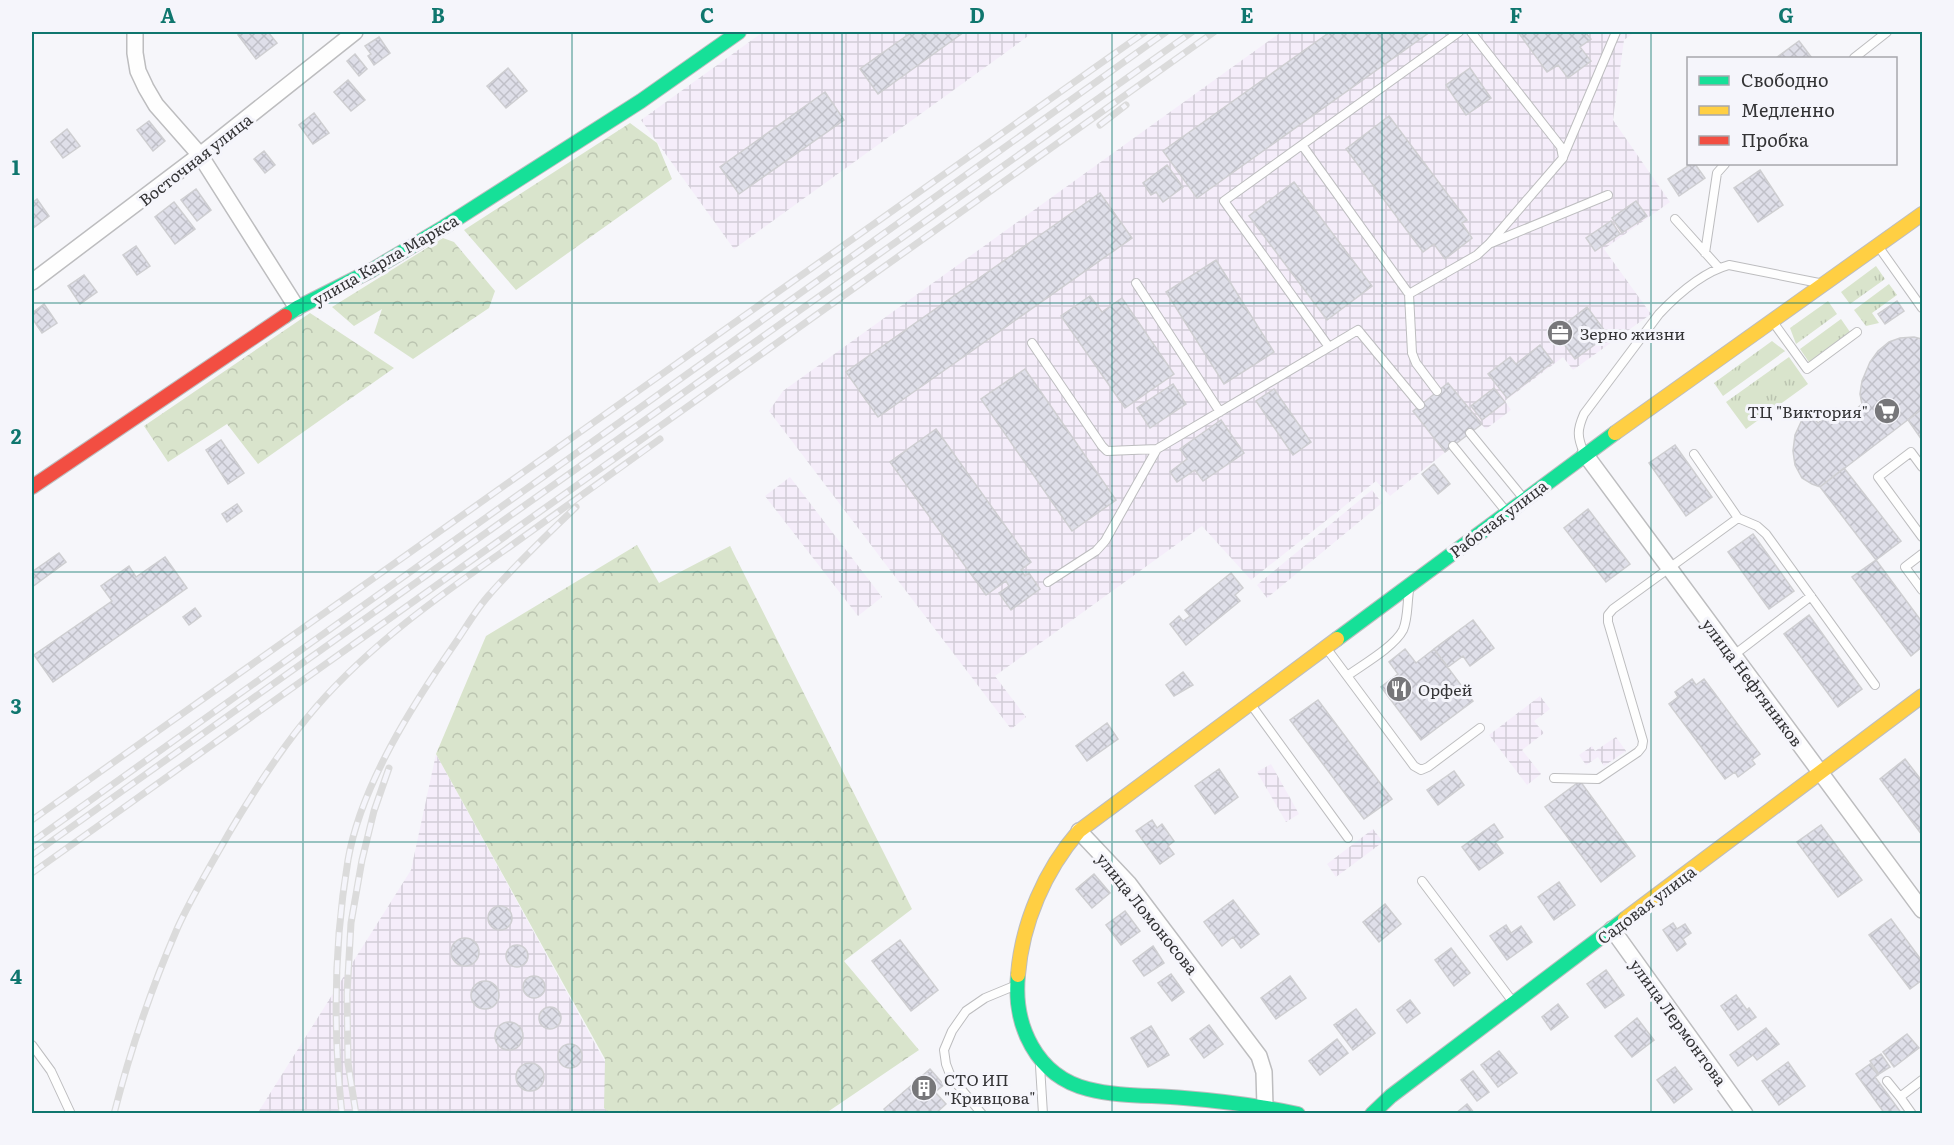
<svg xmlns="http://www.w3.org/2000/svg" width="1954" height="1145" font-family="Literata,serif">
	<style>
		.industrial { fill: url(#industrial-grid) }
		.grass { fill: url(#grass-tufts) }
		.forest { fill: url(#forest-crowns) }
		.building { fill: url(#building-cross-hatch); stroke: #ceced1; stroke-width: 1.5 }
		.lines { fill: none; stroke-linecap: round; stroke-linejoin: round }
		.lane-casing { stroke: #bdbdbf; stroke-width: 10 }
		.street-casing { stroke: #bdbdbf; stroke-width: 18 }
		.fast-casing { stroke: #bdbdbf; stroke-width: 16 }
		.slow-casing { stroke: #bdbdbf; stroke-width: 16 }
		.jam-casing { stroke: #bdbdbf; stroke-width: 16 }
		.lane { stroke: #fefefe; stroke-width: 8 }
		.street { stroke: #fefefe; stroke-width: 15 }
		.fast { stroke: #16e098; stroke-width: 14 }
		.slow { stroke: #ffcf43; stroke-width: 14 }
		.jam { stroke: #f24e42; stroke-width: 14 }
		.rail-casing { stroke: #dbdbdb; stroke-width: 7 }
		.rail { stroke: #f5f5fb; stroke-width: 4.5; stroke-dasharray: 14; stroke-linecap: butt }
		.grid { fill: none; stroke: #0f766e; stroke-width: 1.5; stroke-opacity: 0.55 }
		.labels { text-anchor: middle; dominant-baseline: central; stroke-width: 6; stroke-linejoin: round; paint-order: stroke }
		.street-label { font-size: 16px; fill: #333335; stroke: #f5f5fb }
		.poi-label { font-size: 16px; fill: #333335; stroke: #f5f5fb; text-anchor: start }
		.neatline { fill: none; stroke: #0f766e; stroke-width: 2 }
		.grid-label { font-size: 20px; text-anchor: middle; font-weight: bold; fill: #0f766e }
	</style>
	<defs>
		<pattern id="industrial-grid" width="8" height="8" patternUnits="userSpaceOnUse" patternTransform="scale(1.5)"><rect width="8" height="8" fill="#f5edfa"/><path d="M0 4h8M4 0v8" fill="none" stroke="#d2ccd7"/></pattern>
		<pattern id="grass-tufts" width="24" height="20" patternUnits="userSpaceOnUse" patternTransform="scale(1.5)"><rect width="24" height="20" fill="#d9e4cc"/><path d="M3 7l-1-3M5 7V3M7 7l1-3M15 17l-1-3M17 17v-4M19 17l1-3" fill="none" stroke="#bbc4b0"/></pattern>
		<pattern id="forest-crowns" width="20" height="18" patternUnits="userSpaceOnUse" patternTransform="scale(1.5)"><rect width="20" height="18" fill="#d9e4cc"/><path d="M2 6a3 3 0 1 1 6 0M12 15a3 3 0 1 1 6 0" fill="none" stroke="#bbc4b0"/></pattern>
		<pattern id="building-cross-hatch" width="8" height="8" patternUnits="userSpaceOnUse" patternTransform="scale(1.5)"><rect width="8" height="8" fill="#dfdfe9"/><path d="M0 0l8 8M0 8l8-8" fill="none" stroke="#c0c0c8"/></pattern>
	</defs>
	<rect width="100%" height="100%" fill="#f6f6fa"/>
	<path class="industrial" d="M763,32H1030L1031,34L734,249L641,120Z
		M1281,32H1635L1624,40L1613,120L1670,202L1604,249L1651,314L1573,370L1563,357L1505,401L1511,410L1486,429L1481,424L1390,496L1376,481L1251,580L1202,526L995,676L1026,717L1011,729L769,411L783,391Z
		M790,477L882,597L858,616L765,496Z
		M1372,490L1382,503L1267,598L1257,585Z
		M1540,696L1550,709L1534,721L1544,733L1522,750L1541,774L1527,785L1489,735Z
		M1616,737L1626,751L1604,766L1598,757L1586,765L1579,755L1592,746L1595,751Z
		M436,754L633,1113L257,1114L411,870Z
		M1271,764L1299,814L1286,822L1257,772Z
		M1373,829L1383,842L1336,877L1327,864Z"/>
	<path class="grass" d="M1876,266L1885,279L1850,304L1841,292Z
		M1889,284L1897,295L1872,313L1879,323L1866,326L1854,310Z
		M1828,301L1837,314L1796,344L1790,328Z
		M1841,319L1850,332L1809,362L1800,349Z
		M1772,341L1785,351L1723,396L1714,383Z
		M1789,357L1808,384L1746,429L1726,402Z"/>
	<path class="forest" d="M630,123L657,143L672,179L516,290L464,230Z
		M443,238L454,242L495,291L489,308L413,359L374,333L382,309L354,326L332,307Z
		M310,313L394,368L258,464L227,424L168,462L144,426Z
		M637,545L659,583L730,546L912,909L844,961L919,1050L826,1113H609L604,1108L605,1059L436,754L486,636Z"/>
	<path class="building" d="M242,32H268L277,43L256,59L238,35Z
		M912,32H964L878,94L860,69Z
		M1330,32H1430L1197,198L1163,151Z
		M1518,32H1585L1591,39L1580,47L1591,61L1568,78L1558,65L1547,72Z
		M379,37L390,53L374,65L368,56L371,54L365,46Z
		M1799,41L1812,58H1776Z
		M355,54L367,69L359,76L347,61Z
		M508,68L527,91L506,108L487,86Z
		M1470,68L1491,98L1466,115L1446,85Z
		M348,80L365,100L351,111L334,92Z
		M825,92L844,120L739,194L720,167Z
		M314,113L329,133L313,144L299,125Z
		M1389,116L1467,220L1462,223L1472,238L1445,259L1434,244L1423,252L1346,149Z
		M149,121L165,141L153,151L137,130Z
		M67,129L80,146L63,158L51,142Z
		M264,151L275,165L265,173L254,159Z
		M1691,164H1695L1705,178L1679,196L1668,179Z
		M1167,165L1183,187L1163,202L1156,192L1151,195L1143,183Z
		M1760,170L1783,205L1758,222L1734,188Z
		M1294,182L1372,286L1327,320L1249,216Z
		M196,189L211,210L197,221L181,200Z
		M1100,193L1132,238L878,417L846,372Z
		M37,199L49,216L32,229V203Z
		M1636,201L1647,216L1622,233L1612,218Z
		M174,202L195,229L175,244L155,217Z
		M1611,221L1620,234L1595,251L1586,238Z
		M136,246L150,266L137,275L123,255Z
		M1216,260L1274,352L1224,384L1166,292Z
		M84,275L97,292L80,304L68,286Z
		M1090,296L1102,312L1122,298L1174,374L1125,408L1061,316Z
		M1897,301L1904,311L1885,324L1878,314Z
		M44,304L57,323L42,333L32,318V313Z
		M1587,307L1608,335L1575,359L1555,332Z
		M1914,337L1922,339V409L1820,487L1812,484L1802,478L1795,465L1793,451L1795,435L1801,422L1809,413L1818,423L1836,408L1845,419L1862,404L1860,394L1862,381L1870,362L1878,351L1889,342L1900,338Z
		M1540,345L1553,362L1507,398L1488,374L1510,357L1516,364Z
		M1025,369L1116,500L1072,531L981,399Z
		M1448,383L1482,424L1445,452L1413,411Z
		M1173,384L1186,404L1150,428L1137,408Z
		M1494,388L1505,402L1482,420L1471,406Z
		M1274,389L1311,442L1293,455L1256,401Z
		M1922,409V440L1908,420Z
		M1221,420L1244,453L1203,481L1195,470L1177,482L1170,472L1187,459L1180,449Z
		M936,429L1031,562L1021,570L1025,576L1029,573L1040,589L1011,610L999,593L1009,586L1006,581L986,595L890,462Z
		M221,440L244,473L228,484L206,450Z
		M1675,445L1712,497L1686,516L1649,463Z
		M1434,464L1450,484L1438,494L1422,474Z
		M1844,468L1901,541L1876,560L1820,487Z
		M237,504L242,511L227,522L222,514Z
		M1588,509L1630,564L1606,582L1564,528Z
		M1753,534L1794,591L1769,609L1728,552Z
		M59,553L66,562L32,587V572Z
		M165,557L187,588L53,682L34,655L112,601L101,586L129,566L136,577Z
		M1876,560L1922,622V647L1911,656L1852,577Z
		M1231,573L1243,588L1235,595L1240,601L1186,645L1170,624L1179,616L1183,621L1190,616L1185,610Z
		M195,608L201,616L189,625L183,617Z
		M1809,615L1862,689L1838,707L1784,634Z
		M1473,620L1494,648L1470,666L1463,656L1448,667L1434,649Z
		M1405,649L1416,663L1434,649L1473,701L1421,740L1381,687L1398,674L1389,662Z
		M1183,672L1193,685L1174,696L1166,685Z
		M1692,679L1696,685L1704,679L1760,754L1752,760L1755,764L1738,777L1735,772L1725,779L1669,704L1678,697L1675,692Z
		M1318,700L1392,799L1364,819L1290,720Z
		M1107,723L1118,739L1087,761L1076,746Z
		M1905,759L1922,781V835L1880,779Z
		M1219,769L1238,797L1215,814L1195,786Z
		M1454,771L1464,785L1438,805L1427,790Z
		M1580,781L1635,856L1601,882L1545,807Z
		M1152,820L1157,828L1162,824L1174,841L1168,846L1174,854L1160,864L1136,831Z
		M1494,824L1503,837L1495,842L1503,853L1479,870L1462,847Z
		M1821,825L1862,880L1838,897L1797,842Z
		M1094,874L1110,893L1092,908L1076,889Z
		M1559,882L1575,905L1554,920L1538,897Z
		M1233,900L1259,934L1241,948L1233,937L1222,946L1204,922Z
		M1385,904L1401,924L1379,942L1363,922Z
		M488 918a12 12 0 1 1 24 0a12 12 0 1 1-24 0Z
		M1125,911L1140,931L1121,945L1106,925Z
		M1891,919L1922,961V980L1910,989L1869,935Z
		M1673,923L1677,929L1685,924L1691,933L1683,939L1686,944L1677,951L1663,930Z
		M1506,925L1511,933L1521,926L1532,942L1507,960L1490,936Z
		M451 952a14 14 0 1 1 28 0a14 14 0 1 1-28 0Z
		M900,940L938,990L911,1011L872,961Z
		M506 956a11 11 0 1 1 22 0a11 11 0 1 1-22 0Z
		M1153,946L1164,963L1144,976L1133,961Z
		M1451,948L1470,973L1454,986L1435,960Z
		M1606,970L1624,995L1605,1008L1587,984Z
		M1171,974L1184,992L1172,1001L1158,983Z
		M523 987a11 11 0 1 1 22 0a11 11 0 1 1-22 0Z
		M1290,976L1306,998L1276,1019L1261,998Z
		M471 995a14 14 0 1 1 28 0a14 14 0 1 1-28 0Z
		M1736,995L1747,1010L1749,1008L1756,1017L1738,1030L1721,1006Z
		M1410,1000L1420,1013L1407,1023L1397,1010Z
		M1558,1004L1568,1017L1551,1030L1542,1017Z
		M539 1018a11 11 0 1 1 22 0a11 11 0 1 1-22 0Z
		M1356,1009L1375,1033L1353,1050L1334,1025Z
		M1637,1018L1654,1040L1632,1057L1615,1036Z
		M495 1036a14 14 0 1 1 28 0a14 14 0 1 1-28 0Z
		M1209,1025L1223,1044L1204,1058L1190,1039Z
		M1151,1026L1169,1055L1148,1067L1131,1038Z
		M1766,1028L1779,1044L1757,1060L1753,1055L1738,1066L1730,1055Z
		M1907,1034L1919,1048L1894,1067L1883,1052Z
		M1337,1039L1348,1053L1320,1075L1309,1061Z
		M558 1056a12 12 0 1 1 24 0a12 12 0 1 1-24 0Z
		M1499,1051L1517,1073L1498,1087L1481,1065Z
		M1881,1054L1890,1067L1879,1074L1870,1061Z
		M1788,1062L1805,1086L1779,1105L1762,1081Z
		M516 1077a14 14 0 1 1 28 0a14 14 0 1 1-28 0Z
		M1870,1064L1878,1075L1875,1077L1902,1114H1885L1856,1074Z
		M1675,1067L1692,1089L1674,1103L1657,1080Z
		M930,1069L944,1085L935,1092L946,1104L935,1114H888L884,1109Z
		M1473,1071L1489,1092L1477,1101L1461,1080Z
		M1467,1104L1475,1114H1455Z"/>
	<g class="lines">
		<g class="lane-casing">
			<path id="lane" d="M1854,58L1887,32
				M1302,145L1409,294L1412,353L1416,363L1437,391
				M1563,157L1616,32
				M1675,219L1719,268
				M1491,243L1608,195
				M1878,246L1922,308
				M1705,253L1717,173L1725,164
				M1136,283L1220,412
				M1409,294L1477,255L1489,244L1563,158L1561,147L1471,32
				M1773,322L1807,369L1857,332
				M1032,343L1102,446L1107,451L1157,449
				M1329,347L1224,201L1459,32
				M1470,433L1524,499
				M1453,446L1505,510
				M1584,453C1577,436 1577,430 1584,414L1659,314C1677,295 1703,272 1729,265L1819,283
				M1922,467L1911,452L1878,477L1922,537
				M1738,518L1757,526L1766,534L1875,685
				M1922,554L1905,567L1922,590
				M1048,582L1096,551L1105,541L1157,449L1358,330L1420,405
				M1327,649L1414,766L1421,770L1428,767L1480,728
				M1734,655L1811,596
				M1347,676C1362,665 1394,647 1403,630C1408,619 1407,604 1409,591
				M1252,706L1348,838
				M1554,778L1598,779L1638,752L1642,747L1643,741L1608,622V615L1613,609L1738,518L1694,454
				M1422,881L1513,1002
				M32,1045L51,1071L71,1114
				M1040,1066L1043,1114
				M1887,1081L1900,1097
				M982,1114L951,1077L946,1064L944,1050L952,1031L966,1011L985,998L1014,986
				M1912,1114L1900,1097L1922,1080"/>
		</g>
		<g class="street-casing">
			<path id="street" d="M135,32V53L138,71L146,88L156,105L200,155L297,308
				M32,282L200,155L355,32
				M1585,454L1922,910
				M1079,831L1129,884L1259,1056L1264,1072L1265,1107
				M1612,929L1745,1114"/>
		</g>
		<g class="fast-casing">
			<path id="fast" d="M285,316L297,308L372,270L444,227L641,101L739,32
				M1337,639L1615,433
				M1018,975C1013,1025 1036,1076 1088,1089C1119,1097 1153,1095 1184,1098C1223,1101 1260,1106 1298,1114
				M1372,1114L1391,1096L1625,919"/>
		</g>
		<g class="slow-casing">
			<path id="slow" d="M1615,433L1922,214
				M1625,919L1922,696
				M1018,975C1022,923 1045,870 1079,831L1337,639"/>
		</g>
		<g class="jam-casing">
			<path id="jam" d="M32,487L285,316"/>
		</g>
		<use href="#lane" class="lane"/>
		<use href="#street" class="street"/>
		<use href="#fast" class="fast"/>
		<use href="#slow" class="slow"/>
		<use href="#jam" class="jam"/>
		<g class="rail-casing">
			<path id="rail" d="M1100,125L1126,105
				M32,820L1145,32
				M32,842L1166,32
				M32,855L1192,32
				M32,873L1214,32
				M114,1114C130,1051 151,989 177,929C192,896 211,865 229,833C255,789 283,745 317,706C370,645 439,596 505,550C557,513 609,476 660,439
				M342,1114C333,1030 334,944 348,860C361,785 413,704 456,642C467,626 477,608 490,594C517,563 547,535 576,507
				M356,1114L348,1063L347,994L351,923L362,860L374,811L389,768"/>
		</g>
		<use href="#rail" class="rail"/>
	</g>
	<path class="grid" d="M303,32V1114M572,32V1114M842,32V1114M1112,32V1114M1382,32V1114M1651,32V1114M32,303H1922M32,572H1922M32,842H1922"/>
	<defs>
		<g id="office-disc" transform="scale(1.35)"><circle r="9.5" fill="#77777a" stroke="#f5f5fb"/><path d="M-6-3h4V-5.5h4V-3h4V5H-6ZM-1-4.5V-3h2v-1.5ZM-6 0V1H6V0Z" fill="#fff"/></g>
		<g id="supermarket-disc" transform="scale(1.35)"><circle r="9.5" fill="#77777a" stroke="#f5f5fb"/><path d="M-6-5.5h2.5l.6 2H6L4.5 2H-2.5L-4.4-4H-6ZM-1.5 3.2a1.3 1.3 0 1 0 .1 0ZM3 3.2a1.3 1.3 0 1 0 .1 0Z" fill="#fff"/></g>
		<g id="restaurant-disc" transform="scale(1.35)"><circle r="9.5" fill="#77777a" stroke="#f5f5fb"/><path d="M-5-6h1v4h1v-4h1v4h1v-4h1v5L-1.5 .5V6h-2V.5L-5-1ZM5-6V6H3V1.5H1.5Q1.5-4 5-6Z" fill="#fff"/></g>
		<g id="building-disc" transform="scale(1.35)"><circle r="9.5" fill="#77777a" stroke="#f5f5fb"/><path d="M-4-6H4V6H1V3H-1V6H-4ZM-2.5-4.3h1.7v1.8h-1.7ZM.8-4.3h1.7v1.8H.8ZM-2.5-1h1.7V.8h-1.7ZM.8-1h1.7V.8H.8Z" fill="#fff"/></g>
	</defs>
	<g fill-rule="evenodd">
		<use href="#office-disc" x="1560" y="333"/>
		<use href="#supermarket-disc" x="1887" y="411"/>
		<use href="#restaurant-disc" x="1399" y="689"/>
		<use href="#building-disc" x="924" y="1088"/>
	</g>
	<g class="labels">
		<g class="street-label">
			<text transform="translate(195 159) rotate(-38)">Восточная улица</text>
			<text transform="translate(385 259) rotate(-30)">улица Карла Маркса</text>
			<text transform="translate(1498 518) rotate(-37)">Рабочая улица</text>
			<text transform="translate(1753 682) rotate(53)">улица Нефтяников</text>
			<text transform="translate(1646 904) rotate(-37)">Садовая улица</text>
			<text transform="translate(1148 913) rotate(51)">улица Ломоносова</text>
			<text transform="translate(1679 1022) rotate(54)">улица Лермонтова</text>
		</g>
		<g class="poi-label">
			<text x="1580" y="333">Зерно жизни</text>
			<text x="1868" y="411" text-anchor="end">ТЦ "Виктория"</text>
			<text x="1418" y="689">Орфей</text>
			<text x="944" y="1079">СТО ИП<tspan x="944" dy="18">"Кривцова"</tspan></text>
		</g>
	</g>
	<rect width="1954" height="1145" fill="none" stroke="#f5f5fb" stroke-width="66"/>
	<rect x="1687" y="57" width="210" height="108" fill="#f5f5fb" stroke="#a7a7ac" stroke-width="1.5"/>
	<rect x="1699" y="76" width="30" height="9" fill="#16e098" stroke="#a7a7ac" stroke-width="1.5"/>
	<text x="1741" y="87" font-size="18" fill="#333335">Свободно</text>
	<rect x="1699" y="106" width="30" height="9" fill="#ffcf43" stroke="#a7a7ac" stroke-width="1.5"/>
	<text x="1741" y="117" font-size="18" fill="#333335">Медленно</text>
	<rect x="1699" y="136" width="30" height="9" fill="#f24e42" stroke="#a7a7ac" stroke-width="1.5"/>
	<text x="1741" y="147" font-size="18" fill="#333335">Пробка</text>
	<rect x="33" y="33" width="1888" height="1079" class="neatline"/>
	<g class="grid-label">
		<text x="168" y="23">A</text>
		<text x="438" y="23">B</text>
		<text x="707" y="23">C</text>
		<text x="977" y="23">D</text>
		<text x="1247" y="23">E</text>
		<text x="1516" y="23">F</text>
		<text x="1786" y="23">G</text>
		<text x="16" y="175">1</text>
		<text x="16" y="444">2</text>
		<text x="16" y="714">3</text>
		<text x="16" y="984">4</text>
	</g>
</svg>
